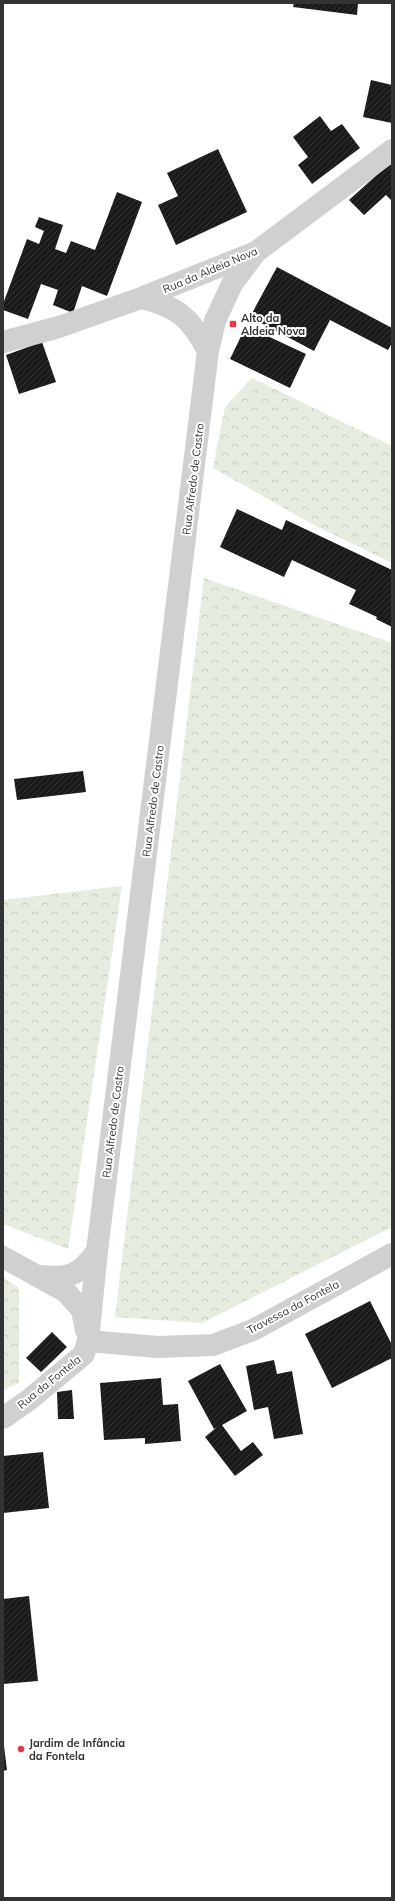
<svg xmlns="http://www.w3.org/2000/svg" width="395" height="1901" font-family="Mulish,sans-serif">
	<style>
		.forest { fill: url(#forest-crowns) }
		.building { fill: url(#building-hatch) }
		.lines { fill: none; stroke-linecap: round; stroke-linejoin: round }
		.minor { stroke: #d0d0d0; stroke-width: 22 }
		.poi-dot { fill: #e63946; stroke: #fff; stroke-width: 1.5 }
		.labels { text-anchor: middle; dominant-baseline: central; stroke-width: 4; stroke-linejoin: round; paint-order: stroke }
		.street-label { font-size: 11px; fill: #333; stroke: #fff }
		.poi-label { font-size: 11px; font-weight: bold; fill: #333; stroke: #fff; text-anchor: start }
	</style>
	<defs>
		<pattern id="forest-crowns" width="20" height="18" patternUnits="userSpaceOnUse"><rect width="20" height="18" fill="#e6ecdf"/><path d="M2 6a3 3 0 1 1 6 0M12 15a3 3 0 1 1 6 0" fill="none" stroke="#c6cbc0"/></pattern>
		<pattern id="building-hatch" width="6" height="6" patternUnits="userSpaceOnUse"><rect width="6" height="6" fill="#1a1a1a"/><path d="M-1 1l2-2M0 6l6-6M5 7l2-2" fill="none" stroke="#333"/></pattern>
	</defs>
	<rect width="100%" height="100%" fill="#fff"/>
	<path class="forest" d="M252,378L392,446V563L312,524L213,468L225,407Z
		M204,578L392,643V1227L202,1323L115,1317Z
		M122,886L68,1249L3,1224V900Z
		M3,1277L19,1288V1383L3,1390Z"/>
	<path class="building" d="M294,3H358L357,15L293,7Z
		M371,80L392,85V123L363,117Z
		M320,116L331,131L342,124L360,148L312,184L298,165L308,157L293,137Z
		M218,149L247,212L176,245L158,205L178,196L167,173Z
		M390,163L392,165V201L386,195L364,215L349,200Z
		M117,192L142,202L107,296L82,286L73,313L53,305L58,290L41,284L28,319L3,310V304L27,239L39,244L44,231L35,227L39,217L63,225L55,249L66,253L71,241L95,250Z
		M277,267L392,328V343L388,350L330,320L314,351L250,317Z
		M246,326L306,354L290,388L230,359Z
		M42,342L56,382L19,394L6,355Z
		M237,509L282,530L286,520L392,570V627L376,619L377,617L349,604L356,590L292,560L284,577L220,547Z
		M83,771L86,792L17,800L14,779Z
		M370,1301L392,1345V1358L332,1388L305,1334Z
		M52,1332L67,1347L41,1372L26,1358Z
		M274,1360L277,1374L292,1371L303,1434L274,1439L268,1407L254,1410L246,1366Z
		M220,1364L247,1411L222,1425L241,1451L253,1442L263,1455L235,1476L205,1437L217,1427L214,1429L188,1381Z
		M161,1378L163,1405L178,1404L181,1441L145,1444V1438L104,1440L100,1383Z
		M72,1390L74,1419H58L57,1392Z
		M43,1452L49,1508L3,1513V1456Z
		M29,1596L38,1681L3,1684V1599Z
		M3,1738L7,1770L3,1771Z"/>
	<g class="lines">
		<path class="minor" d="M141,298C177,306 191,318 208,351
			M3,342L59,327L141,298L256,252L392,150
			M3,1257L66,1292L82,1310L86,1330
			M39,1276C69,1279 79,1276 97,1251
			M88,1341L158,1347L213,1345L253,1330L392,1254
			M3,1418L29,1400L84,1354L88,1341L97,1251L208,351L215,321L232,284L256,252"/>
	</g>
	<g class="poi-dot">
		<rect x="229" y="320" width="8" height="8" rx="2"/>
		<circle cx="21" cy="1749" r="4"/>
	</g>
	<g class="labels">
		<g class="street-label">
			<text transform="translate(210 270) rotate(-23)">Rua da Aldeia Nova</text>
			<text transform="translate(193 479) rotate(-83)">Rua Alfredo de Castro</text>
			<text transform="translate(153 801) rotate(-83)">Rua Alfredo de Castro</text>
			<text transform="translate(113 1122) rotate(-83)">Rua Alfredo de Castro</text>
			<text transform="translate(293 1307) rotate(-28)">Travessa da Fontela</text>
			<text transform="translate(49 1382) rotate(-39)">Rua da Fontela</text>
		</g>
		<g class="poi-label">
			<text x="241" y="318">Alto da<tspan x="241" dy="13">Aldeia Nova</tspan></text>
			<text x="29" y="1743">Jardim de Infância<tspan x="29" dy="13">da Fontela</tspan></text>
		</g>
	</g>
	<rect width="395" height="1901" fill="none" stroke="#333333" stroke-width="8"/>
</svg>
